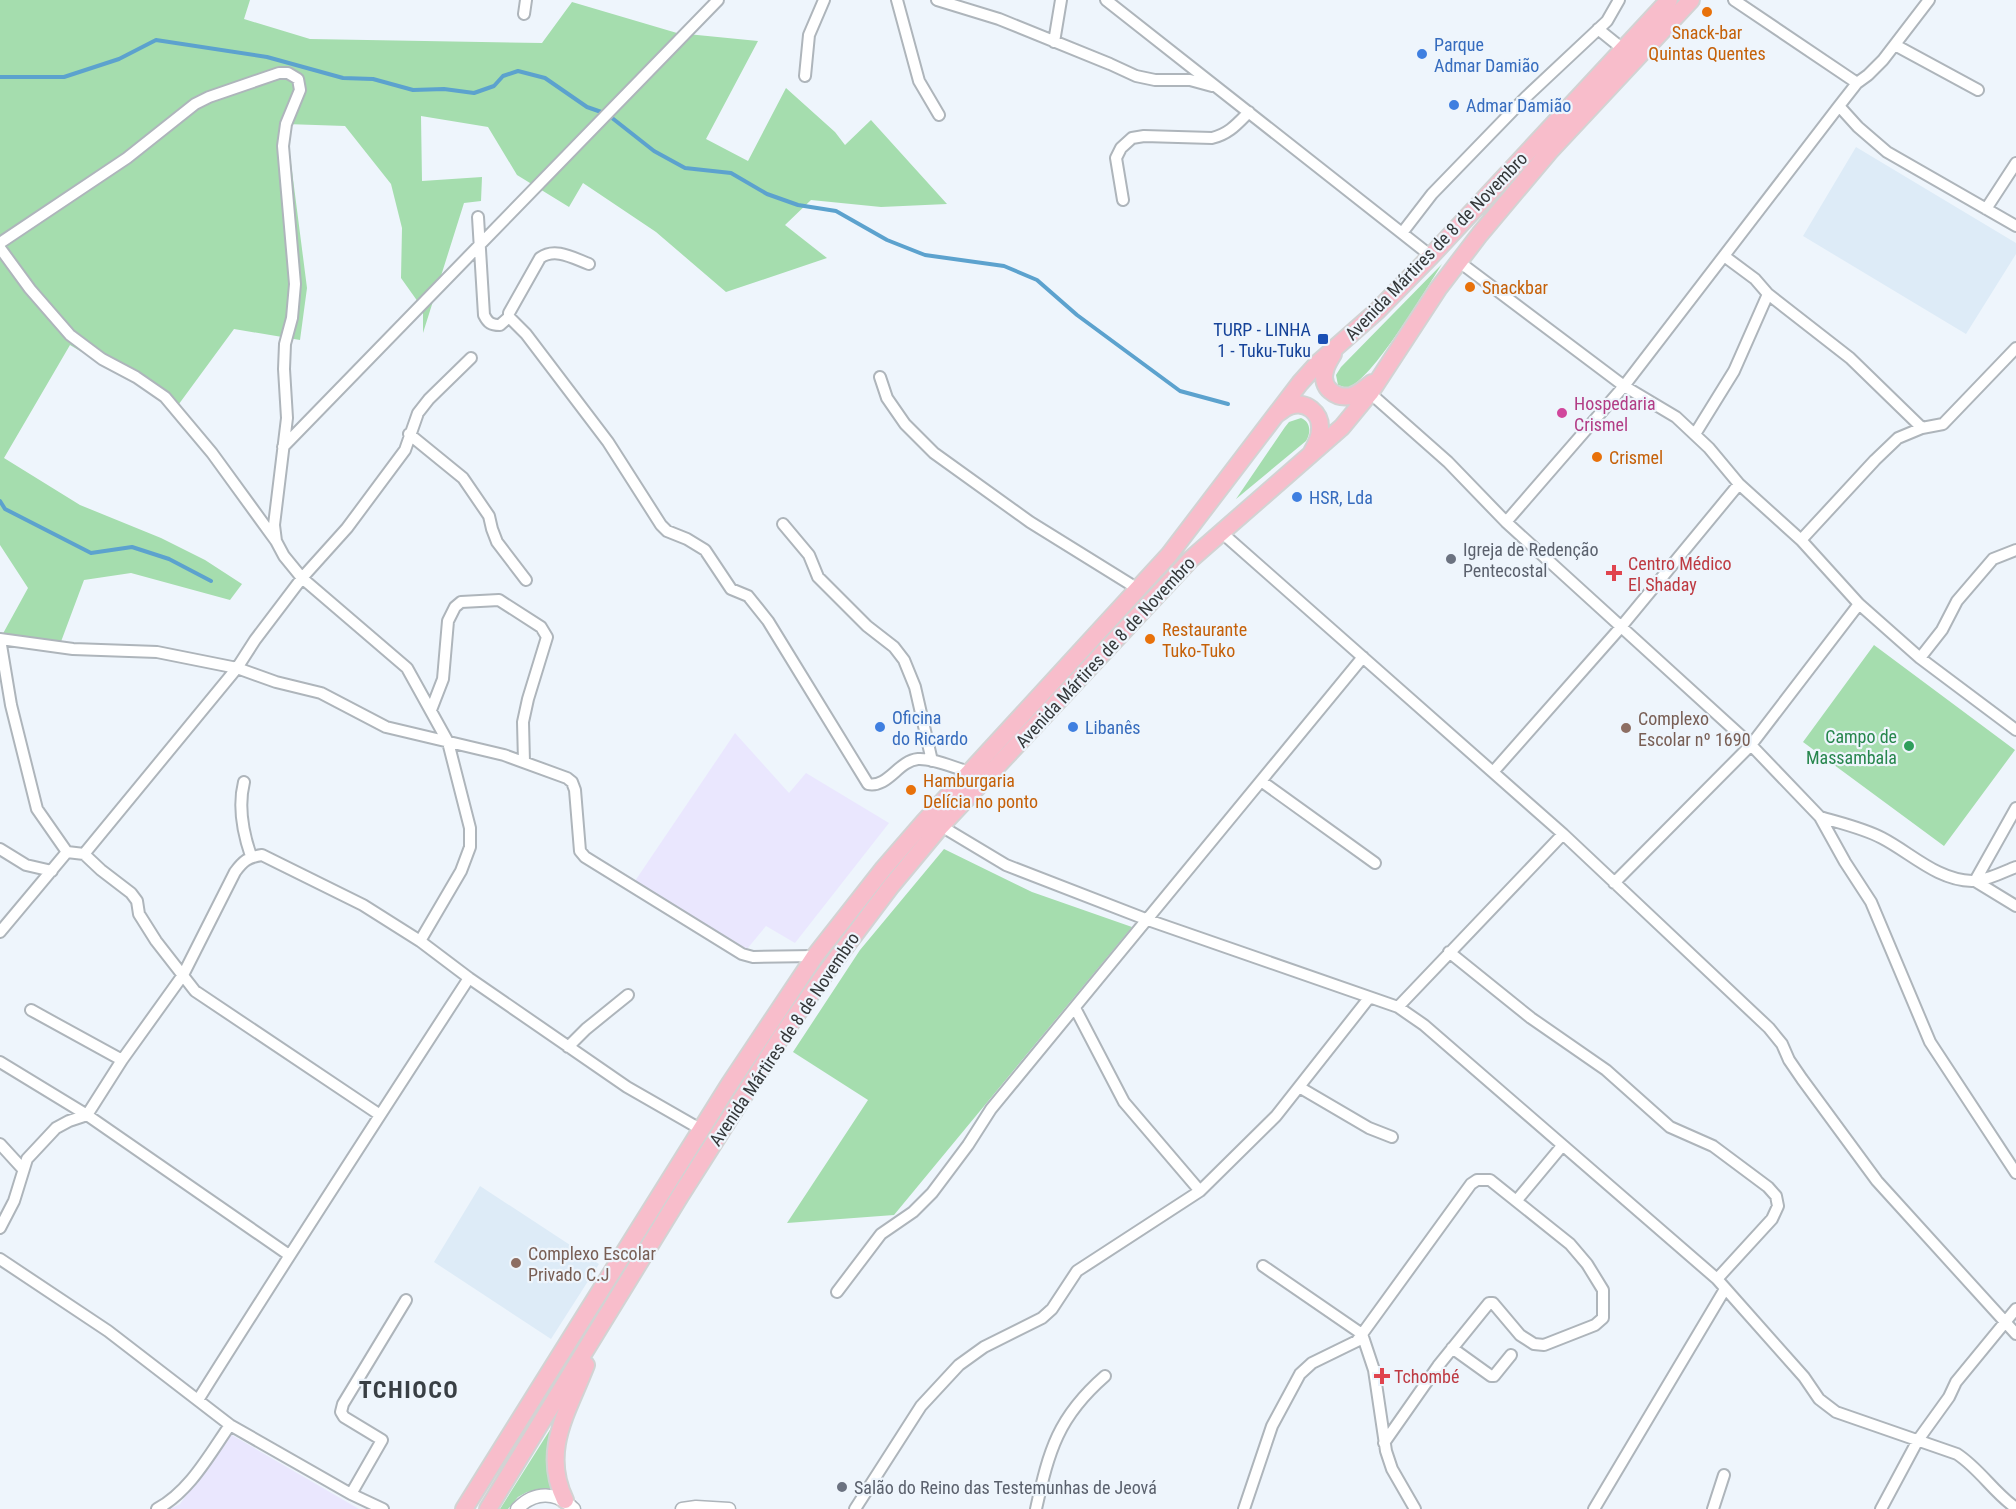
<svg xmlns="http://www.w3.org/2000/svg" width="2016" height="1509" font-family="'Roboto Condensed',sans-serif">
	<style>
		.built { fill: #ddebf7 }
		.industrial { fill: #eae7fe }
		.green { fill: #a5ddae }
		.lines { fill: none; stroke-linecap: round; stroke-linejoin: round }
		.stream { stroke: #5ca2ce; stroke-width: 4 }
		.minor-casing { stroke: #aeb5bb; stroke-width: 14 }
		.tertiary-casing { stroke: #aeb5bb; stroke-width: 15 }
		.primary-casing { stroke: #d2d3d3; stroke-width: 20 }
		.minor { stroke: #fff; stroke-width: 10 }
		.tertiary { stroke: #fff; stroke-width: 12 }
		.primary { stroke: #f8bdcb; stroke-width: 16 }
		.food-dot { fill: #e8710a; stroke: #eef5fc; stroke-width: 2 }
		.shop-dot { fill: #3f7fe0; stroke: #eef5fc; stroke-width: 2 }
		.transit-dot { fill: #1a4fb4; stroke: #eef5fc; stroke-width: 2 }
		.hotel-dot { fill: #d1479c; stroke: #eef5fc; stroke-width: 2 }
		.worship-dot { fill: #6b7280; stroke: #eef5fc; stroke-width: 2 }
		.health-dot { fill: #e0444e; stroke: #eef5fc; stroke-width: 2 }
		.education-dot { fill: #8d6e63; stroke: #eef5fc; stroke-width: 2 }
		.leisure-dot { fill: #2e9e5b; stroke: #eef5fc; stroke-width: 2 }
		.labels { text-anchor: middle; dominant-baseline: central; stroke-width: 4.5; stroke-linejoin: round; paint-order: stroke }
		.food-label { font-size: 18px; fill: #c56008; stroke: #eef5fc; text-anchor: start }
		.shop-label { font-size: 18px; fill: #366cbe; stroke: #eef5fc; text-anchor: start }
		.street-label { font-size: 18px; fill: #343739; stroke: #eef5fc }
		.transit-label { font-size: 18px; fill: #164399; stroke: #eef5fc; text-anchor: end }
		.hotel-label { font-size: 18px; fill: #b23c85; stroke: #eef5fc; text-anchor: start }
		.worship-label { font-size: 18px; fill: #5b616d; stroke: #eef5fc; text-anchor: start }
		.health-label { font-size: 18px; fill: #be3a42; stroke: #eef5fc; text-anchor: start }
		.education-label { font-size: 18px; fill: #785e54; stroke: #eef5fc; text-anchor: start }
		.leisure-label { font-size: 18px; fill: #27864d; stroke: #eef5fc; text-anchor: end }
		.district-label { font-size: 24px; font-weight: bold; letter-spacing: 1.5px; fill: #393f44; stroke: #eef5fc }
	</style>
	<rect width="100%" height="100%" fill="#eef5fc"/>
	<path class="built" d="M1856,147L2016,243V254L1966,334L1803,236Z
		M480,1186L599,1264L551,1339L434,1262Z"/>
	<path class="industrial" d="M735,733L789,793L806,773L889,823L795,943L766,926L747,949L635,881Z
		M230,1434L359,1509H170L180,1504Z"/>
	<path class="green" d="M0,0H250L244,19L310,39L542,43L572,2L677,33L758,41L706,139L748,161L786,88L835,132L845,145L871,120L947,204L881,207L811,200L785,225L827,258L726,292L656,232L583,183L569,207L517,175L488,127L421,116L422,181L482,177L481,201L464,203L423,333V309L401,278L402,228L391,184L345,126L286,124L307,288L300,340L234,329L176,408L70,345L4,458L80,505L161,538L205,560L242,584L230,600L131,573L84,580L59,647L0,639L28,588L0,545Z
		M1442,264C1426,289 1372,381 1347,388L1338,385L1336,375L1341,367Z
		M1301,418C1311,422 1311,433 1306,441L1236,499L1285,427L1289,422Z
		M1874,645L2015,750L1944,846L1803,742Z
		M944,849L1032,892L1132,927L894,1215L787,1223L868,1100L793,1052L860,950Z
		M553,1425C547,1447 544,1465 551,1488L527,1492L518,1497L508,1509H500Z"/>
	<g class="lines">
		<path class="stream" d="M0,77H64L119,59L156,40L267,57L343,78L373,79L413,90L444,89L474,93L494,86L503,76L518,71L545,78L587,107L607,114L654,151L685,168L731,173L767,194L798,205L836,211L887,240L925,255L1004,266L1037,280L1077,315L1180,391L1228,404
			M0,501L5,509L91,553L132,547L169,559L211,581"/>
		<g class="minor-casing">
			<path id="minor" d="M897,0L919,81L939,115
				M937,0L999,19L1110,64L1136,76L1155,80H1190L1212,86
				M1106,0L1431,256
				M1734,0L1857,83
				M524,14L526,0
				M1598,29L1624,50
				M1054,42L1061,0
				M1895,45L1978,90
				M805,76L809,35L824,0
				M1839,106L1858,127L1887,152L2016,226
				M1123,200L1116,158L1121,148L1132,138L1144,136L1212,138C1229,134 1237,124 1249,112
				M1986,209L2016,163
				M478,217L484,315C488,323 491,325 500,325L509,317V313L540,258C555,247 573,258 589,264
				M1402,233L1432,194L1526,97L1607,21L1619,0
				M0,243L127,158L195,104L209,97L279,73H288L298,79L300,90L286,124L283,146L295,284L292,318L285,344L284,369L287,418L274,525L276,541L284,556L302,578L407,668L448,742L470,828V847L461,871L420,941
				M0,248L30,289L70,335L102,359L136,377L165,397L212,453L276,541
				M1724,256L1755,279L1768,294L1850,358L1922,428
				M1458,261L1624,386L1676,417L1709,448L1739,484L1801,540L1859,604L1920,658L2016,730
				M509,317L526,334L608,442L661,525L667,531L687,539L705,550L731,589L748,596L768,621L868,784C888,788 898,761 918,759C934,758 954,768 970,772
				M880,377L887,398L905,424L934,453L1030,522L1138,589
				M1370,393L1448,462L1506,522L1751,745L1820,817L1845,862L1871,902L1930,1042L2016,1173
				M409,434L463,478L489,516L492,529L497,542L526,580
				M1695,434L1734,371L1768,294
				M283,447L718,0
				M1506,522L1624,386L1839,106L1857,83L1868,75L1883,60L1929,0
				M783,524L809,555L818,577L867,626L894,647L904,660L915,687L932,761
				M1221,532L1563,834L1769,1028L1782,1044L1789,1060L1802,1079L1877,1181L2016,1334
				M1801,540L1875,460L1898,438L1922,428L1943,424L2016,348
				M0,639L73,649L157,652L237,668L276,682L321,693L386,727L504,755L567,778L572,782L575,790L580,851L585,857L742,954L753,957L815,956
				M0,639L11,705L37,809L67,852L84,854L101,870L131,893L137,901L139,914L156,941L195,991L380,1115
				M1920,658L1942,630L1957,601L1993,559L2016,550
				M431,710L443,679L448,621L455,607L461,602L499,600L541,627L547,637L528,699L523,722L524,762
				M1493,772L1621,627L1739,484
				M1261,781L1375,863
				M244,782C238,806 243,833 251,856
				M1820,817C1840,823 1863,828 1882,838C1911,853 1937,880 1972,881C1986,881 2003,872 2016,867
				M941,826L1006,865L1148,920L1398,1007L1424,1025L1717,1279L1804,1377L1819,1399L1836,1412L1957,1454C1980,1469 1994,1493 2016,1508
				M0,849L26,865L52,871
				M84,854L237,668L255,640L302,578L347,528L405,450L418,413L429,399L471,358
				M1975,881L2016,808
				M1975,881L2016,906
				M1614,883L1751,745L1859,604
				M0,932L67,852
				M1449,952L1531,1018L1606,1070L1670,1127L1713,1146L1768,1187L1776,1196L1778,1206L1772,1219L1717,1279
				M1398,1007L1563,834
				M1075,1008L1124,1102L1200,1191
				M31,1010L122,1060
				M568,1047L586,1029L628,995
				M0,1062L87,1115L289,1255
				M1299,1087L1369,1128L1392,1137
				M0,1144L22,1168
				M1517,1200L1562,1146
				M0,1228L14,1201L27,1159L56,1128L69,1121L87,1115L122,1060L183,975L235,872C243,861 248,857 262,855L363,905L420,941L469,978L627,1087L702,1130
				M0,1259L108,1331L230,1425L351,1494L383,1509
				M1263,1266L1362,1334L1374,1370L1386,1451L1392,1469L1415,1509
				M837,1292L881,1234L913,1212L932,1193L968,1145L991,1109L1363,657
				M1452,1348L1491,1376H1494L1511,1355
				M198,1400C287,1258 378,1118 469,978
				M351,1494L382,1440L344,1417L341,1412L343,1404L406,1300
				M157,1509C190,1491 209,1455 230,1425
				M855,1509L921,1406L959,1365L984,1347L1042,1318L1052,1309L1077,1271L1200,1191L1276,1116L1369,998
				M1036,1509C1049,1450 1058,1417 1105,1376
				M1244,1509L1272,1426L1300,1374L1312,1363L1357,1341L1471,1184L1477,1180H1490L1570,1244L1587,1264L1603,1290V1318L1595,1325L1544,1345L1534,1344L1520,1335L1493,1303H1489L1438,1366L1384,1443
				M1594,1509L1725,1289
				M1713,1509L1724,1475
				M1881,1509L1918,1440L1949,1397L1956,1382L2016,1309"/>
		</g>
		<g class="tertiary-casing">
			<path id="tertiary" d="M517,1509C535,1490 557,1492 574,1509
				M682,1509L696,1507L729,1509"/>
		</g>
		<g class="primary-casing">
			<path id="primary" d="M1333,354C1330,359 1326,365 1325,371C1320,388 1336,399 1351,396C1359,394 1365,388 1372,383
				M1277,414C1281,411 1286,407 1290,406C1306,400 1321,413 1320,429C1320,438 1316,445 1312,452
				M565,1500C541,1450 568,1412 586,1365
				M464,1509L729,1085L815,956L884,868L923,823L1169,555L1300,383L1318,363L1377,311L1431,256L1669,0
				M488,1509L680,1196L781,1037L824,975L891,886L941,826L1191,559L1342,427L1370,393L1438,289L1480,234L1549,152L1691,0"/>
		</g>
		<use href="#minor" class="minor"/>
		<use href="#tertiary" class="tertiary"/>
		<use href="#primary" class="primary"/>
	</g>
	<g class="food-dot">
		<circle cx="1707" cy="12" r="6"/>
		<circle cx="1470" cy="287" r="6"/>
		<circle cx="1597" cy="457" r="6"/>
		<circle cx="1150" cy="639" r="6"/>
		<circle cx="911" cy="790" r="6"/>
	</g>
	<g class="shop-dot">
		<circle cx="1422" cy="54" r="6"/>
		<circle cx="1454" cy="105" r="6"/>
		<circle cx="1297" cy="497" r="6"/>
		<circle cx="880" cy="727" r="6"/>
		<circle cx="1073" cy="727" r="6"/>
	</g>
	<rect class="transit-dot" x="1317" y="333" width="12" height="12" rx="3"/>
	<circle class="hotel-dot" cx="1562" cy="413" r="6"/>
	<g class="worship-dot">
		<circle cx="1451" cy="559" r="6"/>
		<circle cx="842" cy="1487" r="6"/>
	</g>
	<g class="health-dot">
		<path d="M1611 564h6v6h6v6h-6v6h-6v-6h-6v-6h6z"/>
		<path d="M1379 1367h6v6h6v6h-6v6h-6v-6h-6v-6h6z"/>
	</g>
	<g class="education-dot">
		<circle cx="1626" cy="728" r="6"/>
		<circle cx="516" cy="1263" r="6"/>
	</g>
	<circle class="leisure-dot" cx="1909" cy="746" r="6"/>
	<g class="labels">
		<g class="food-label">
			<text x="1707" y="32" text-anchor="middle">Snack-bar<tspan x="1707" dy="21">Quintas Quentes</tspan></text>
			<text x="1482" y="287">Snackbar</text>
			<text x="1609" y="457">Crismel</text>
			<text x="1162" y="629">Restaurante<tspan x="1162" dy="21">Tuko-Tuko</tspan></text>
			<text x="923" y="780">Hamburgaria<tspan x="923" dy="21">Delícia no ponto</tspan></text>
		</g>
		<g class="shop-label">
			<text x="1434" y="44">Parque<tspan x="1434" dy="21">Admar Damião</tspan></text>
			<text x="1466" y="105">Admar Damião</text>
			<text x="1309" y="497">HSR, Lda</text>
			<text x="892" y="717">Oficina<tspan x="892" dy="21">do Ricardo</tspan></text>
			<text x="1085" y="727">Libanês</text>
		</g>
		<g class="street-label">
			<text transform="translate(1436 246) rotate(-46)">Avenida Mártires de 8 de Novembro</text>
			<text transform="translate(1105 652) rotate(-47)">Avenida Mártires de 8 de Novembro</text>
			<text transform="translate(784 1039) rotate(-56)">Avenida Mártires de 8 de Novembro</text>
		</g>
		<g class="transit-label">
			<text x="1311" y="329">TURP - LINHA<tspan x="1311" dy="21">1 - Tuku-Tuku</tspan></text>
		</g>
		<g class="hotel-label">
			<text x="1574" y="403">Hospedaria<tspan x="1574" dy="21">Crismel</tspan></text>
		</g>
		<g class="worship-label">
			<text x="1463" y="549">Igreja de Redenção<tspan x="1463" dy="21">Pentecostal</tspan></text>
			<text x="854" y="1487">Salão do Reino das Testemunhas de Jeová</text>
		</g>
		<g class="health-label">
			<text x="1628" y="563">Centro Médico<tspan x="1628" dy="21">El Shaday</tspan></text>
			<text x="1394" y="1376">Tchombé</text>
		</g>
		<g class="education-label">
			<text x="1638" y="718">Complexo<tspan x="1638" dy="21">Escolar nº 1690</tspan></text>
			<text x="528" y="1253">Complexo Escolar<tspan x="528" dy="21">Privado C.J</tspan></text>
		</g>
		<g class="leisure-label">
			<text x="1897" y="736">Campo de<tspan x="1897" dy="21">Massambala</tspan></text>
		</g>
		<g class="district-label">
			<text x="409" y="1390">TCHIOCO</text>
		</g>
	</g>
</svg>
